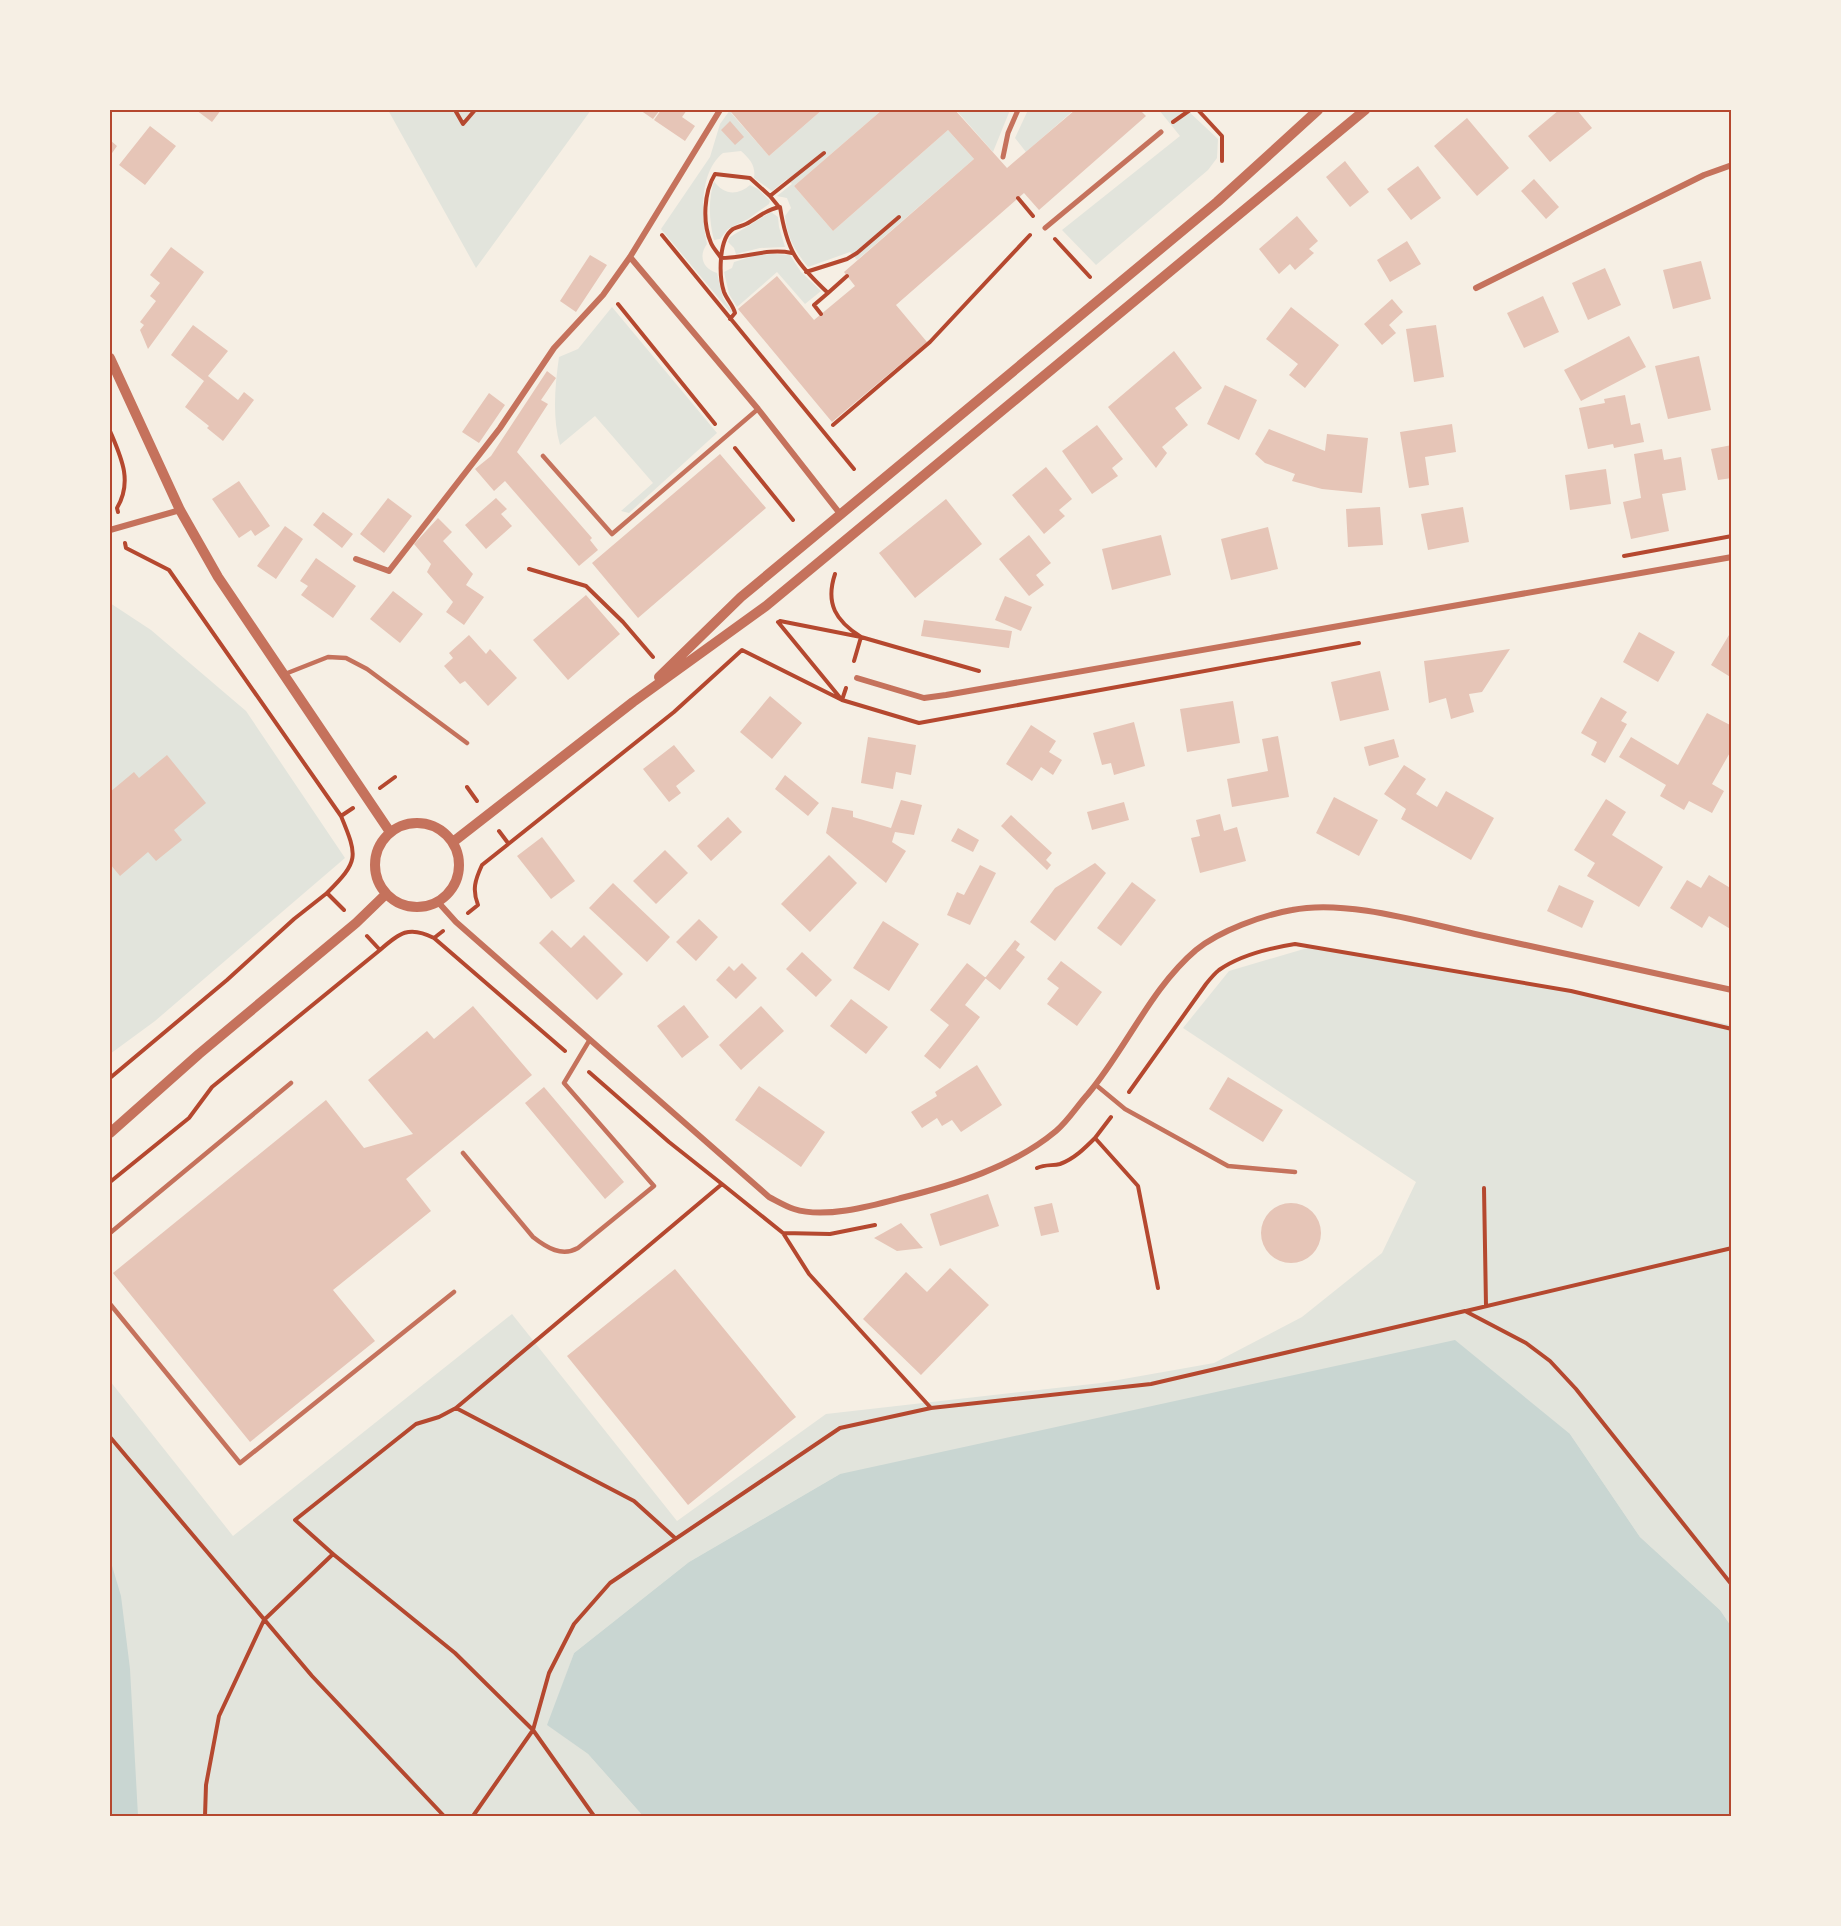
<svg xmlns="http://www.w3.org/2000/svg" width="1841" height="1926" font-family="Karla,sans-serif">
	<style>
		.green { fill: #e2e4dc }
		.water { fill: #c9d6d2 }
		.building { fill: #e6c5b7 }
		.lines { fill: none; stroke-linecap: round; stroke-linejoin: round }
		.path { stroke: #b5482f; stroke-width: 4 }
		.service { stroke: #c5725c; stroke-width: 4.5 }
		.pedestrian { stroke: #c5725c; stroke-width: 5 }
		.minor { stroke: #c5725c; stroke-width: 6 }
		.tertiary { stroke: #c5725c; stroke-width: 10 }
		.neatline { fill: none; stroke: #b5482f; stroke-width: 2 }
	</style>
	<rect width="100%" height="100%" fill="#f6efe4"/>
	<path class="green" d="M388,110H591L476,268Z
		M730,110H734L731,113L769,156L822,110H882L794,186L833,231L948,130L974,159L857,260L850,252L808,267C795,251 787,237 785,216L791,208L787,198L777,196L792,184L787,179L772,191L754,178C756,166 750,159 741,151L723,153C699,172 701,216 707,244C698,256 703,269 717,273L723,298L732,311L731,313L661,229L710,157L720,124Z
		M956,110H1010L993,152Z
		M1028,110H1074L1026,152L1015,138Z
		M1159,110H1187L1218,139L1217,158L1208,170L1096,265L1062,230L1180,136Z
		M714,181C723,195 738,196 750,185L758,189L770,201L769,204L748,219L728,229L720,239L714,240C709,221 708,200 714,181Z
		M771,212L778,217L779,227L785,247L760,248L736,254L734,248L728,242L730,237Z
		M773,254L790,255L801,272L821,291L805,304L777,272L737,307L729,294L724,272L732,268L734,262L757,255Z
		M612,307L717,433L629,513L621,511L653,483L595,416L560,445C552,417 555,386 559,357L578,349Z
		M110,603L151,630L246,711L345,858L155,1021L110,1054Z
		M1314,946L1571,991L1731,1025V1626L1720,1610L1640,1537L1570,1434L840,1474L689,1562L574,1653L548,1725L588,1754L643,1816H110V1381L233,1536L512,1314L677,1521L826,1414L1101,1383L1214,1363L1302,1317L1382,1253L1416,1182L1183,1028L1229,971Z"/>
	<path class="water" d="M1455,1340L1570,1434L1640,1537L1720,1610L1731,1626V1816H643L588,1754L547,1725L574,1653L689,1562L840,1474Z
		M110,1559L121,1596L130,1669L138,1816H111Z"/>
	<path class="building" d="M196,110H221L212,122Z
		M640,110H660L653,119Z
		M661,110H687L682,117L695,126L685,141L654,120Z
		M734,110H822L769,156L731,112Z
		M882,110H955L1007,168L1075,110H1140L1146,116L1039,210L1024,193L896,305L927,342L832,422L738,309L777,276L814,320L855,286L844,272L974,159L948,130L833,231L794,186Z
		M1559,110H1577L1592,128L1550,162L1528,136Z
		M1467,118L1509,168L1477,196L1434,146Z
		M730,121L744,137L735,145L721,130Z
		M150,126L176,146L145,185L119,165Z
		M110,140L117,146L110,156Z
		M1345,161L1369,192L1350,207L1326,177Z
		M1418,166L1441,198L1411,220L1387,189Z
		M1534,179L1559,207L1546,219L1521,191Z
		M1297,216L1318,241L1309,249L1314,253L1295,270L1290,264L1279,274L1259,249Z
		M1407,241L1421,264L1390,282L1377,260Z
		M171,247L204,272L148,349L140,330L144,325L140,322L156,301L150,296L160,283L150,275Z
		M590,255L607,265L576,312L560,301Z
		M1701,261L1711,299L1673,309L1663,270Z
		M1605,268L1621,305L1588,320L1572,283Z
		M1543,296L1559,332L1524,348L1507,313Z
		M1392,299L1403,312L1389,325L1396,333L1382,345L1364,324Z
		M1291,307L1339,345L1305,388L1289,375L1298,364L1266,339Z
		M193,325L228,351L208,376L238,400L244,392L254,400L223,441L207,428L209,426L185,407L204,381L171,355Z
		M1436,325L1444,377L1414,382L1406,329Z
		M1629,336L1646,367L1581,401L1564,370Z
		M1174,351L1202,388L1175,408L1188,425L1162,447L1167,453L1156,468L1108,407Z
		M1699,356L1711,410L1668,419L1655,366Z
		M547,371L556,378L541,400L548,404L517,452L592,538L590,540L598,550L579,566L505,481L494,491L475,469L491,456Z
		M1225,385L1257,400L1239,440L1207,424Z
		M489,393L505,405L479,443L462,432Z
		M1625,395L1631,425L1640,423L1644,442L1614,448L1613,444L1588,449L1579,408L1605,403L1604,399Z
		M1452,424L1456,452L1425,457L1429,485L1409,488L1400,432Z
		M1097,425L1123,459L1112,468L1118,476L1092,494L1062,451Z
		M1269,429L1325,451L1327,434L1368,438L1362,493L1322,489L1292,481L1295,474L1265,463L1255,454Z
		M1732,445V478L1718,480L1711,449Z
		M1662,449L1664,460L1681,457L1686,490L1662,494L1669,531L1631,539L1623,502L1641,498L1634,454Z
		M720,454L766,508L638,618L592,563Z
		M1046,467L1072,499L1059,510L1065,516L1044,534L1012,495Z
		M1606,469L1611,504L1570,510L1565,475Z
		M239,481L270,526L255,536L251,530L239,538L212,499Z
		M388,498L412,516L384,553L360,534Z
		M496,498L507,509L501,514L512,526L486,549L465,525Z
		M946,499L982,544L915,598L879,553Z
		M1380,507L1383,545L1348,547L1346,509Z
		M1463,507L1469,542L1428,550L1421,514Z
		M323,512L353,534L342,548L313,525Z
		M438,518L452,532L443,541L473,574L466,585L484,597L464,625L446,612L453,602L427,572L431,564L414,544Z
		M285,526L303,539L276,579L257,566Z
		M1268,527L1278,569L1231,580L1221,539Z
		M1029,535L1051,563L1036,575L1044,585L1029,596L999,559Z
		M1161,535L1171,575L1112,590L1102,549Z
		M316,558L356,586L333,618L301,595L308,586L300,581Z
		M393,591L423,614L400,643L370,619Z
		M586,595L620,634L568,680L533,640Z
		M1005,596L1032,607L1021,631L995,620Z
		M924,620L1012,631L1009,648L921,636Z
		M1732,630V678L1711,665Z
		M1639,632L1675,652L1658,682L1623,662Z
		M469,635L486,654L490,649L517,678L488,706L465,681L460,684L444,666L453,658L449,653Z
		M1510,649L1482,692L1469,694L1474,712L1451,719L1446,698L1429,703L1424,661Z
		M1380,671L1389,710L1340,721L1331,682Z
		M770,696L802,723L772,759L740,732Z
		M1601,697L1627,712L1621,721L1627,724L1605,763L1591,755L1597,742L1581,733Z
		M1233,701L1240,743L1187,752L1180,709Z
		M1707,713L1732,726V749L1712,784L1724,791L1712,813L1689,801L1684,810L1660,796L1666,785L1619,757L1631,737L1678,765Z
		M1134,722L1145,766L1114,775L1111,763L1102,765L1093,733Z
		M1031,725L1056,741L1049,752L1062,760L1053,775L1041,767L1032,781L1006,764Z
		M1278,736L1289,797L1232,807L1227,779L1268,771L1262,739Z
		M868,737L916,745L911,775L896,772L893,789L861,783Z
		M1394,739L1399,757L1369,766L1364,747Z
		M674,745L695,771L676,786L681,793L669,802L643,769Z
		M167,755L206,803L174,830L182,840L156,861L148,852L120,876L110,864V792L134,772L139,778Z
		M1404,765L1426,779L1416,794L1437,807L1446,791L1494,818L1471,860L1401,819L1406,809L1384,794Z
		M785,775L819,803L808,816L775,789Z
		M1334,797L1378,820L1359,856L1316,833Z
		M1606,799L1626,812L1612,835L1663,867L1639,907L1587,876L1595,863L1574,850Z
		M901,800L922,805L914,835L895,832L892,842L906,851L886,883L826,833L832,807L853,811V817L891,828Z
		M1124,802L1129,820L1092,830L1087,812Z
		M1220,814L1224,831L1237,827L1246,861L1200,873L1191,838L1200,836L1196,820Z
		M1011,815L1052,853L1046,860L1051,865L1047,870L1001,826Z
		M728,817L742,832L711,861L697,846Z
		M958,828L979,840L973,852L951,841Z
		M542,837L575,881L551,899L517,856Z
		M665,850L688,873L656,904L633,881Z
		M829,855L857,883L810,932L781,904Z
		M1095,863L1106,873L1055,941L1030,922L1055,888Z
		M980,865L996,873L970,925L947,915L957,892L964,895Z
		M1709,875L1732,889V930L1709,916L1702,928L1670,908L1687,880L1701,888Z
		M1132,882L1156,900L1121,946L1097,928Z
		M613,883L670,937L647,962L589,908Z
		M1559,885L1594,901L1582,928L1547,911Z
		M699,919L718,937L696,961L676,942Z
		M883,921L919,944L889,991L853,968Z
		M552,930L571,948L584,935L623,974L597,1000L539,943Z
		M1015,940L1020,944L1016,950L1025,957L1000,990L985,978Z
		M802,952L832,980L816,997L786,969Z
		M1061,961L1102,992L1077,1026L1047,1004L1059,988L1047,979Z
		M742,963L757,978L736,999L716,980L729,966L734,971Z
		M967,963L986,978L965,1005L980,1017L940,1069L924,1056L949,1025L930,1010Z
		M851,999L888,1027L866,1054L830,1026Z
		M684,1005L709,1037L682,1058L657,1026Z
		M473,1006L532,1075L406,1179L431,1211L333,1290L375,1341L250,1442L113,1273L326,1100L364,1148L413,1134L368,1080L427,1031L434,1039Z
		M761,1006L784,1031L741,1070L719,1045Z
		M977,1065L1002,1105L961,1132L952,1120L942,1126L937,1118L922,1128L911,1112L937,1096L935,1092Z
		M1228,1077L1283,1110L1263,1142L1209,1109Z
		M759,1086L825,1132L801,1167L735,1120Z
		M544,1087L624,1182L605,1199L525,1103Z
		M988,1194L999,1226L940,1246L930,1214Z
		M1052,1203L1059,1232L1041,1236L1034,1207Z
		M1261 1233a30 30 0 1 1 60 0a30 30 0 1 1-60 0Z
		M901,1223L923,1248L897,1251L874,1238Z
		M950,1268L989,1305L921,1375L863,1319L906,1272L927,1292Z
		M675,1269L796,1417L688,1505L567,1356Z"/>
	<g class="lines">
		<path class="path" d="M455,110L463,124L475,110
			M1198,110L1222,136V161
			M1173,122L1190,110
			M770,196L824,153
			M1018,198L1033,216
			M779,207L770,196L750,178L715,174C704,192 702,222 711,243C713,248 718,253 721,258C746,258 767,248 792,253
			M662,235L854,469
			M1055,239L1090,277
			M806,272L847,259L857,253L899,217
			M618,304L715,424
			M821,314L814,305L828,293
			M730,319L735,313C733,305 727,300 724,292C719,277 718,239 733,229C737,227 742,226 746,224C758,218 766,209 780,207C787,251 796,263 828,293L847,276
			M833,425L930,342L1030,235
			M110,431C121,457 133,481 117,508L118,512
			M735,448L793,520
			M125,543L126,548L169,570L341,816L353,808
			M1624,556L1732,536
			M529,569L586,586L623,622L653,657
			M835,574C825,604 836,621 861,637L854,661
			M780,621L861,637L979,671
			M778,622L842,700L919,723L1359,643
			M467,787L477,801
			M380,788L395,777
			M341,816C358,857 359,861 327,893L344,910
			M499,831L508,843
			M468,913L478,905C472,890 475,880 482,865L674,712L742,650L842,700L846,688
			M367,936L380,950C399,933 409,925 434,938L443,931
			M434,938L565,1051
			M589,1072L669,1142L722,1184
			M110,1078L227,980L294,919L327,893
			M1129,1092L1206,984C1210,979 1214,974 1219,970C1240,955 1270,948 1295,944L1571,991L1732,1029
			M1111,1117L1095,1138L1138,1186L1158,1288
			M1037,1168C1045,1164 1053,1166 1060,1164C1074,1159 1085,1148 1095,1138
			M110,1182L189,1118L212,1087L380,950
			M1484,1188L1486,1306
			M783,1233L830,1234L875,1225
			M1466,1311L1732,1248
			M456,1408L722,1184L783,1233L809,1274L931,1408
			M110,1437L312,1676L444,1816
			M205,1816L206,1785L219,1716L264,1620L333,1554
			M473,1816L533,1730L549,1673L574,1624L610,1583L840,1428L931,1408L1151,1384L1465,1311L1526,1343L1550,1361L1576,1389L1732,1585
			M594,1816L533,1730L455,1653L333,1554L295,1520L416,1424L439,1417L456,1408L634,1501L675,1538"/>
		<path class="service" d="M543,456L612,534L758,409
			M285,674L328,657L346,658L367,669L467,743
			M1096,1085L1125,1109L1228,1166L1295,1172
			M463,1153L533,1237C547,1248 562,1257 578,1248L654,1186L564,1083L589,1041
			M110,1233L291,1083
			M110,1304L240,1463L454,1292"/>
		<path class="pedestrian" d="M1003,157L1008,133L1018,110
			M1045,228L1161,132"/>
		<path class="minor" d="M630,257L758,409L841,515
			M1476,288L1704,175L1732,165
			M110,530L180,510
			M356,559L389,571L500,428L554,348L603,295L630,257L720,110
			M857,678L924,698L946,695L1732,557
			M438,902L456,922L769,1197C777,1201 785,1206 794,1209C824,1219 871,1206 901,1198C954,1185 1013,1167 1056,1131C1068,1121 1077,1106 1088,1094C1126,1049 1151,988 1196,950C1219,931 1263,915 1292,910C1345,899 1421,922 1475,934C1560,952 1646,971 1732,990"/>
		<path class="tertiary" d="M110,358L180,510L218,577L390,832
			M659,677L741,597L1217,202L1318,110
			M375 865a42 42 0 1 1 84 0a42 42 0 1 1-84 0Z
			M453,842L633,702L766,606L1365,110
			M110,1133L199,1054L356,923L386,894"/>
	</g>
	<rect width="1841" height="1926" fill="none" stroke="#f6efe4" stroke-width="222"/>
	<rect x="111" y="111" width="1619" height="1704" class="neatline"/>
</svg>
